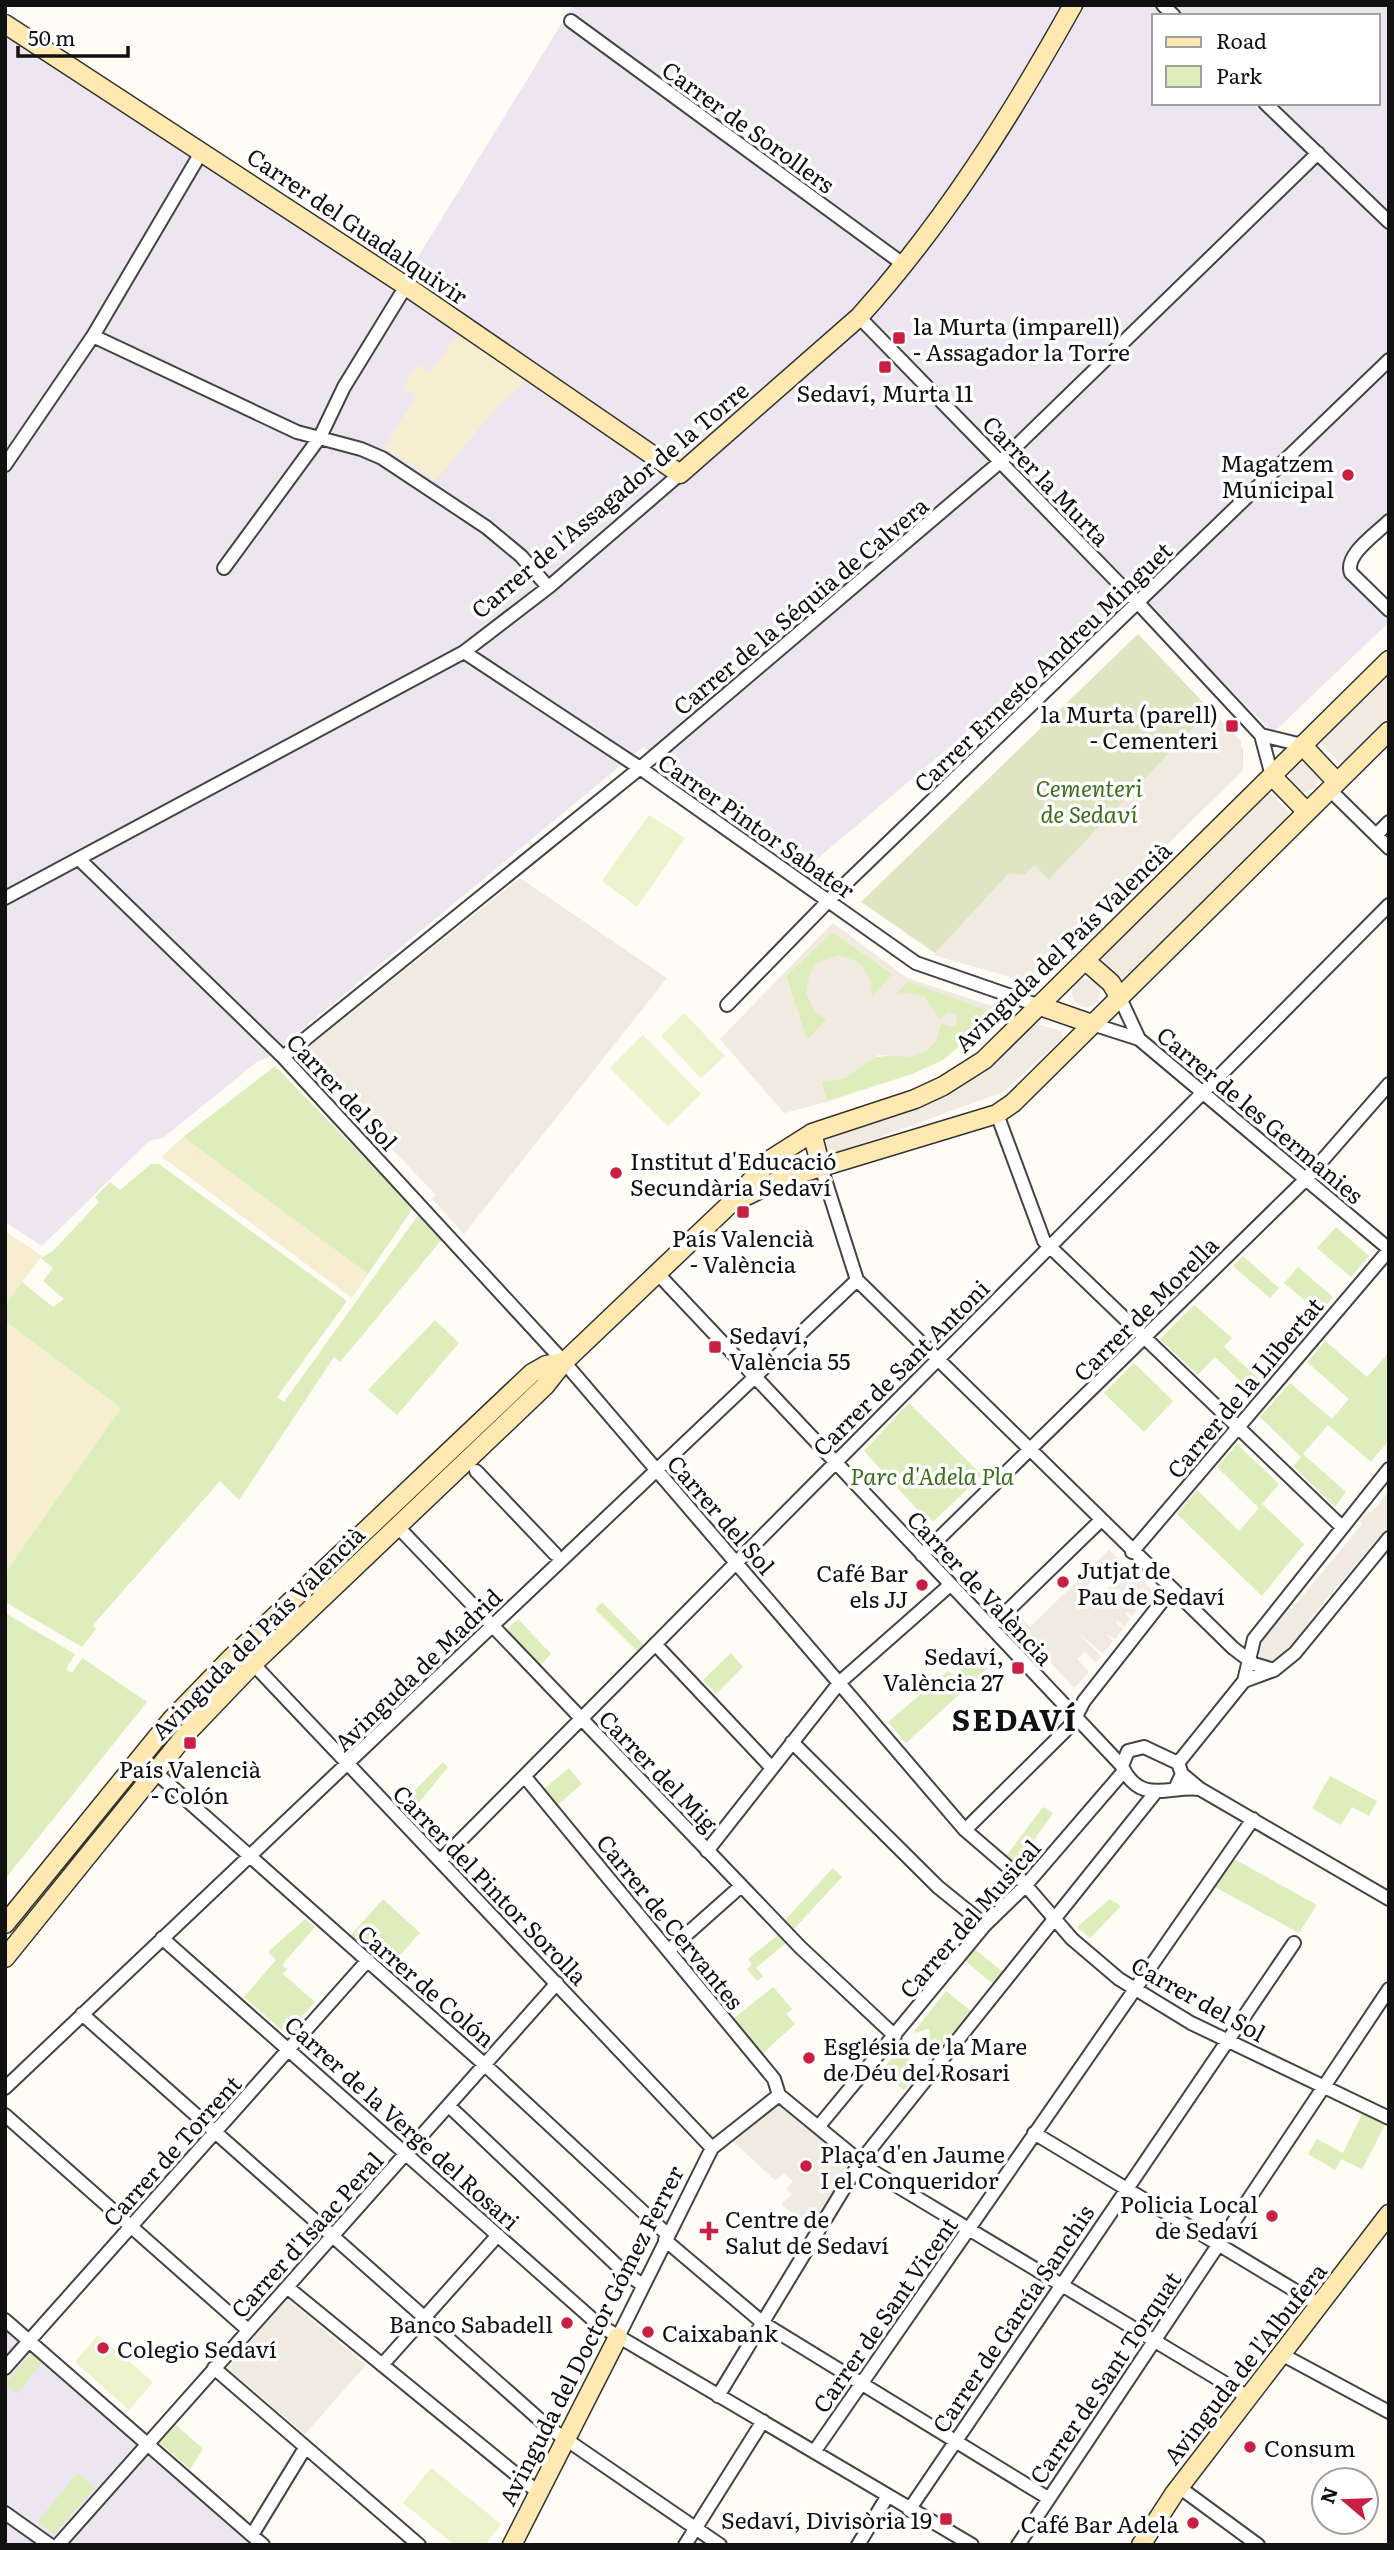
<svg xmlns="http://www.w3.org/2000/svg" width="1394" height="2550" font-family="Literata,serif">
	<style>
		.industrial { fill: #ede5ef; fill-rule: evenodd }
		.farmland { fill: #f7eed2 }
		.green { fill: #ddedbb }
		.cemetery { fill: #dfe4c2 }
		.pitch { fill: #ecf3cd }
		.plaza { fill: #f1eae1; fill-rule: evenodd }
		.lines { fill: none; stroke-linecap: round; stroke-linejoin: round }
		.street-casing { stroke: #444; stroke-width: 16 }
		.secondary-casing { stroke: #333; stroke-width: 21 }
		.street { stroke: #fff; stroke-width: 12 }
		.secondary { stroke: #ffe9b0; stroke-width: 18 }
		.poi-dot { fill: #ca1f43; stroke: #fff; stroke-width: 2.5 }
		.labels { text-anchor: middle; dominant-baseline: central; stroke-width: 7; stroke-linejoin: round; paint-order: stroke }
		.street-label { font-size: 23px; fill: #111; stroke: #fff }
		.poi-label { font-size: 23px; fill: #111; stroke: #fff; text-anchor: start }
		.park-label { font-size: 23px; font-style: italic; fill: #3a6e1c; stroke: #fff }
		.district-label { font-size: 30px; font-weight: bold; letter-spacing: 2px; fill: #111; stroke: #fff }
	</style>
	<rect width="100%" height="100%" fill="#fffbf5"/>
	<path class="industrial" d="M573,5H1389V521L1350,562L1389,610V622L1273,733L1134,591L804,870L643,747L267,1058L258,1061L163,1138L149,1141L42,1246L5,1222V20L405,278ZM1154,16H1378V103H1154Z
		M5,2320L263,2545H5Z"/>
	<path class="farmland" d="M458,334L527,379L494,411L435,481L384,448L416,396L403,388L417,365L430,373Z
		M183,1137L368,1274L352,1298L162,1157Z
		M5,1231L42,1256L5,1305Z
		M5,1321L121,1408L5,1573Z"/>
	<path class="green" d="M832,932L893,974L871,998L807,1040L786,976Z
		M908,981L986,1009L991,1012V1019L943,1060L912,1074L827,1101L821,1081L845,1078L871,1058L892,1055C857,1024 885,1005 908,981Z
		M275,1066L413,1208L368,1274L183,1137Z
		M151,1164H159L347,1301L277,1397L284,1402L419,1214L443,1238L340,1362L334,1357L239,1500L220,1481L93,1625L96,1629L82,1647L5,1602V1573L121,1408L5,1321V1305L22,1282L53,1307L64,1299L43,1281L53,1268L41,1258L53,1251L99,1202L95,1197L110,1182L120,1190Z
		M1336,1227L1369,1256L1351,1277L1317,1248Z
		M1243,1256L1279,1288L1270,1298L1233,1266Z
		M1298,1267L1333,1297L1320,1313L1284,1283Z
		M1194,1305L1232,1338L1224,1347L1261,1381L1252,1392L1215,1357L1198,1375L1160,1339Z
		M435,1320L459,1343L397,1415L368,1390Z
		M1325,1341L1367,1377L1389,1352V1440L1371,1462L1328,1425L1303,1454L1346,1492L1335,1507L1293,1466L1301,1457L1260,1417L1290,1383L1332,1419L1349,1399L1307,1362Z
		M1134,1363L1173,1401L1144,1432L1104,1393Z
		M909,1403L982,1475L934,1521L925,1518L864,1451Z
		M1237,1444L1279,1484L1262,1504L1304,1544L1262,1596L1177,1514L1197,1490L1239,1531L1259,1508L1217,1467Z
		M602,1602L644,1645L638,1652L595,1609Z
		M5,1613L75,1654L66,1669L72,1673L82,1658L147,1702L5,1879Z
		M518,1619L551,1654L539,1667L504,1632Z
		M986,1647L998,1659L906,1743L888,1722L948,1671L954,1675Z
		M731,1653L743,1667L716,1694L703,1680Z
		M443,1762L448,1767L408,1816L399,1806Z
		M569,1768L582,1784L556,1806L543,1790Z
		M1330,1776L1377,1801L1369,1816L1352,1807L1341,1825L1312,1808Z
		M1043,1807L1053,1813L1016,1865L1007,1855Z
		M1234,1859L1317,1905L1299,1933L1215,1887Z
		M833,1868L842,1877L794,1929L785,1920Z
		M383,1899L420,1933L388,1968L351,1935Z
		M1110,1899L1121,1906L1090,1938L1077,1927Z
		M305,1919L315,1927L282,1965L287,1969L283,1974L315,2002L286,2034L244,1997L276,1960L268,1952Z
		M778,1935L786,1943L756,1968L763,1976L757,1981L747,1969L752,1964L748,1959Z
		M971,1946L1003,1972L993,1984L962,1958Z
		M773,1987L792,2009L786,2014L795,2024L761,2055L733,2019Z
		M946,1991L971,2011L928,2061L927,2055L932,2054L929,2029L913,2033Z
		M904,2049L905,2056L913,2061L914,2067L924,2066L904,2090L881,2072L895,2054L898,2055Z
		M1362,2114L1385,2125L1362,2169L1341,2159L1335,2170L1308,2154L1317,2139L1343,2153Z
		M31,2354L42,2363L17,2394L5,2383Z
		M176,2425L203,2449L190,2469L160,2443Z
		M78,2473L95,2488L54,2534L37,2522Z"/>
	<path class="cemetery" d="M1138,634L1241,742L1239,745L1243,750V770L1033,976L935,953L861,902Z"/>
	<path class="pitch" d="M649,815L685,838L637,907L602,881Z
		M684,1013L725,1056L701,1078L661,1036Z
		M643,1035L701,1094L668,1126L610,1068Z
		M98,2335L153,2382L129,2410L75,2362Z
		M431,2468L501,2524L485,2545H455L403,2503Z"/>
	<path class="plaza" d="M1389,671V717L1345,761H1338L1321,743L1322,737Z
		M1210,710L1241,742L1243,770L1028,982L933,955L1009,873L1024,875L1034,865L1049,879Z
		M1290 778a14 14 0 1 1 28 0a14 14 0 1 1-28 0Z
		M1270,793L1288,810V817L1127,976L1120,977L1102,959V954L1264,794Z
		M520,878L667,978L464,1234L432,1199L436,1195L316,1070L310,1075L296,1057Z
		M833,923L907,978L1001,1009L991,1021L953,1053L991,1020V1012L908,981L895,995L908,993L924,996L940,1019L948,1012L956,1014L957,1024L952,1027L941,1024L936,1041L926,1052L912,1057L879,1055L845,1078L821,1082L827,1101L912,1074L827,1102L784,1113L720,1039ZM832,932L893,974L872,997L871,981L859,962L838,955L817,963L810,972L806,993L815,1012L826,1020L807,1040L786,976Z
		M1072 993a14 14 0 1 1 28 0a14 14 0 1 1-28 0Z
		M1032,1023L1062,1031L1063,1038L1003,1092L841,1151L831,1153L823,1151L822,1138L934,1102L965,1085L991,1065Z
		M1389,1491V1529L1380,1539L1378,1538L1308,1621L1310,1623L1281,1659L1273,1662L1262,1659L1257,1648L1262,1639L1289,1607L1292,1609L1362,1524L1360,1521L1368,1511L1371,1513Z
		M1109,1550L1153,1591L1140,1608L1118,1589L1115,1590L1137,1611L1132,1616L1127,1612L1125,1613L1130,1619L1124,1627L1118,1620L1116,1622L1123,1629L1115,1639L1105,1633L1113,1641L1103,1654L1075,1630L1101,1656L1096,1663L1085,1652L1077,1659L1089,1672L1074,1688L1013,1622V1618L1017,1614L1030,1627ZM1112,1562L1123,1573L1095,1600L1085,1588Z
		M781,2102L854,2165L812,2230L781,2204L792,2194L786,2189L793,2181L784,2174L775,2180L731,2140Z
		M287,2299L366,2365L305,2434L227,2368Z"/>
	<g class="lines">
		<g class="street-casing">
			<path id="street" d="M1163,5L1174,16
				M571,21L903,264
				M1265,103L1389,222
				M859,317L1139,604L1261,735L1302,745
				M93,336L297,432L361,449L382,458L486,527L521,556L548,587
				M5,465L93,336L202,151
				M1389,521C1376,534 1344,555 1351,573L1389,610
				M224,568L320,437L344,387L406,286
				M464,652L640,768L916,963L1040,1006
				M1261,735L1272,776
				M1330,790L1389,848
				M1376,835L1389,822
				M79,859L283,1057L564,1362L965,1830L1015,1873L1072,1939L1119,1979L1191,2023L1389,2118
				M5,898L464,652L550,586L680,474
				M1120,998L1139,1039
				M727,1005L839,890L1389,360
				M1092,1024L1139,1039L1389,1249
				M283,1057L640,768L1000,462L1318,153
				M997,1114L1044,1241L1342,1527
				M821,1167L857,1280L1233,1648L1254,1664L1274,1670
				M658,1274L1122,1766
				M476,1471L555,1554
				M398,1527L800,1947L895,2036
				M1132,1552L1389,1250
				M922,1555L1306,1179L1389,1084
				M991,1627L1100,1521
				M655,1644L772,1768
				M240,1650L712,2148
				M1244,1681L1254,1639L1389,1469
				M792,1742L938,1887L985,1925
				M1178,1763L1244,1681L1274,1670L1295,1653L1389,1538
				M154,1771L485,2065L668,2235
				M1182,1774L1200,1789L1389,1899
				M525,1777L774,2079L779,2095
				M1175,1789L1182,1774L1178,1763L1144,1747L1128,1751L1122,1766C1140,1806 1170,1785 1200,1789
				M965,1830L1072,1724L1084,1701L1171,1590
				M707,1851L840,1682L950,1585
				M441,1860L1389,905
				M162,1938L599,2325L972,2545
				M669,1950L741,1886
				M82,2014L548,2427L720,2545
				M5,2088L857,1280
				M779,2095L869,2169L1248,2397
				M449,2106L625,2273L643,2285
				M5,2115L248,2330
				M819,2126L985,1925L1025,1886L1124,1771
				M1034,2133L1319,2305
				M665,2240L763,2323L1048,2498
				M287,2287L539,2493
				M5,2320L263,2545
				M618,2337L712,2148L779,2095
				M1281,2354L1389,2412
				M382,2365L498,2235
				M5,2368L368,1960
				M214,2368L419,2545
				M718,2396L860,2162L1155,1793
				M814,2452L1253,1819
				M1179,2487L1258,2545
				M909,2510L1294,1943
				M5,2513L50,2545
				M252,2535L305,2448
				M58,2545L557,1983
				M685,2545L763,2421
				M858,2545L887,2497
				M1018,2545L1389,1989"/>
		</g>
		<g class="secondary-casing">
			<path id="secondary" d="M5,24L406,286L680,474L859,317C944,223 1011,116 1073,5
				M1302,745L1337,782
				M1272,776L1307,812
				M1086,961L1111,983L1120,998
				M1040,1006L1092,1024
				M812,1133L821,1167
				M738,1200L779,1180L997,1114L1013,1103L1389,731
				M5,1924L172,1719L231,1658L532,1373L546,1365L564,1362
				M5,1958L187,1733L253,1664L545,1386L564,1362L729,1205L771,1159L812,1133L915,1099L943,1086L984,1060L1389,660
				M512,2545L618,2337
				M1141,2545L1174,2494L1389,2214"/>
		</g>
		<use href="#street" class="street"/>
		<use href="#secondary" class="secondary"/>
	</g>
	<g class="poi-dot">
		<rect x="892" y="331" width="14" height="14" rx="3.5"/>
		<rect x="878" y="360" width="14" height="14" rx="3.5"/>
		<circle cx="1348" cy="475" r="7"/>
		<rect x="1225" y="719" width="14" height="14" rx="3.5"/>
		<circle cx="616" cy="1173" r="7"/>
		<rect x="736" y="1205" width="14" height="14" rx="3.5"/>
		<rect x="708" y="1340" width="14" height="14" rx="3.5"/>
		<circle cx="1063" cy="1582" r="7"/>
		<circle cx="922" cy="1585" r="7"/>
		<rect x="1011" y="1661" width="14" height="14" rx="3.5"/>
		<rect x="183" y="1736" width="14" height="14" rx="3.5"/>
		<circle cx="809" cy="2058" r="7"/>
		<circle cx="806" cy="2166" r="7"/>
		<circle cx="1272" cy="2216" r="7"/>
		<path d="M705.5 2220.5h7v7h7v7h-7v7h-7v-7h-7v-7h7z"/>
		<circle cx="567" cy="2323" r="7"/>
		<circle cx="648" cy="2332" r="7"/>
		<circle cx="103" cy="2348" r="7"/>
		<circle cx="1250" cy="2447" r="7"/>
		<rect x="939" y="2512" width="14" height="14" rx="3.5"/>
		<circle cx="1193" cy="2523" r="7"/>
	</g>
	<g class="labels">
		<g class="street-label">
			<text transform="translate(749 126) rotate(36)">Carrer de Sorollers</text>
			<text transform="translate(358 225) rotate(34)">Carrer del Guadalquivir</text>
			<text transform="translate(1047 480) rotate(46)">Carrer la Murta</text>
			<text transform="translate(609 499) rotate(-40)">Carrer de l'Assagador de la Torre</text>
			<text transform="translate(800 605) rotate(-40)">Carrer de la Séquia de Calvera</text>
			<text transform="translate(1042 666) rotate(-44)">Carrer Ernesto Andreu Minguet</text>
			<text transform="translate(757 825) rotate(35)">Carrer Pintor Sabater</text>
			<text transform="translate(1062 946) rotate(-44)">Avinguda del País Valencià</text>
			<text transform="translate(343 1091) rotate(47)">Carrer del Sol</text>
			<text transform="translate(1261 1114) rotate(40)">Carrer de les Germanies</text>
			<text transform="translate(1145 1308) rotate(-45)">Carrer de Morella</text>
			<text transform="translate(900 1367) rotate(-45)">Carrer de Sant Antoni</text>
			<text transform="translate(1244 1387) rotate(-50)">Carrer de la Llibertat</text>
			<text transform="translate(722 1514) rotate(49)">Carrer del Sol</text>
			<text transform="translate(981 1587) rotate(47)">Carrer de València</text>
			<text transform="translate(257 1632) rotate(-45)">Avinguda del País Valencià</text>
			<text transform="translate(417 1669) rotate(-44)">Avinguda de Madrid</text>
			<text transform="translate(659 1770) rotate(46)">Carrer del Mig</text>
			<text transform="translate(491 1884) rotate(46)">Carrer del Pintor Sorolla</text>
			<text transform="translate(969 1918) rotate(-49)">Carrer del Musical</text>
			<text transform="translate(671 1921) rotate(51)">Carrer de Cervantes</text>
			<text transform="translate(427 1985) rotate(41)">Carrer de Colón</text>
			<text transform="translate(1199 1998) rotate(29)">Carrer del Sol</text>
			<text transform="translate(403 2122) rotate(42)">Carrer de la Verge del Rosari</text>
			<text transform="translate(171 2150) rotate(-48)">Carrer de Torrent</text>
			<text transform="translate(306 2234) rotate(-48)">Carrer d'Isaac Peral</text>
			<text transform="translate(884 2314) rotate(-55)">Carrer de Sant Vicent</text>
			<text transform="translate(1012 2318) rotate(-56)">Carrer de García Sanchis</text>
			<text transform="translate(590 2335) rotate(-63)">Avinguda del Doctor Gómez Ferrer</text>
			<text transform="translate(1244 2363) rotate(-52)">Avinguda de l'Albufera</text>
			<text transform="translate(1104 2377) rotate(-56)">Carrer de Sant Torquat</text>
		</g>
		<g class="poi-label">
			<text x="913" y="325">la Murta (imparell)<tspan x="913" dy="26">- Assagador la Torre</tspan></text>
			<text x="885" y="392" text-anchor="middle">Sedaví, Murta 11</text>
			<text x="1334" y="462" text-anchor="end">Magatzem<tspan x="1334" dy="26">Municipal</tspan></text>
			<text x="1218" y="713" text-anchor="end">la Murta (parell)<tspan x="1218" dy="26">- Cementeri</tspan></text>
			<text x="630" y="1160">Institut d'Educació<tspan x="630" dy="26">Secundària Sedaví</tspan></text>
			<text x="743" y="1237" text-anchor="middle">País Valencià<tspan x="743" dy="26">- València</tspan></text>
			<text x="729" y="1334">Sedaví,<tspan x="729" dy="26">València 55</tspan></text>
			<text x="1077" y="1569">Jutjat de<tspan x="1077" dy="26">Pau de Sedaví</tspan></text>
			<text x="908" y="1572" text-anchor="end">Café Bar<tspan x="908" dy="26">els JJ</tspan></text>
			<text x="1004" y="1655" text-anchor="end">Sedaví,<tspan x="1004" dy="26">València 27</tspan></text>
			<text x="190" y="1768" text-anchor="middle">País Valencià<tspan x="190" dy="26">- Colón</tspan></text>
			<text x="823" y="2045">Església de la Mare<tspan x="823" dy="26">de Déu del Rosari</tspan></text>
			<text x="820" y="2153">Plaça d'en Jaume<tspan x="820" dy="26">I el Conqueridor</tspan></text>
			<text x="1258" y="2203" text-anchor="end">Policia Local<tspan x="1258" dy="26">de Sedaví</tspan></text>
			<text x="725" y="2218">Centre de<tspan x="725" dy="26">Salut de Sedaví</tspan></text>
			<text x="553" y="2323" text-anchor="end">Banco Sabadell</text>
			<text x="662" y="2332">Caixabank</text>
			<text x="117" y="2348">Colegio Sedaví</text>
			<text x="1264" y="2447">Consum</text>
			<text x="932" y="2519" text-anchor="end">Sedaví, Divisòria 19</text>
			<text x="1179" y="2523" text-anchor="end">Café Bar Adela</text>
		</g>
		<g class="park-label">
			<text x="1089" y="787">Cementeri<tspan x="1089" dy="26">de Sedaví</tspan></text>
			<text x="932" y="1475">Parc d'Adela Pla</text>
		</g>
		<g class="district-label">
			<text x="1015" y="1718">SEDAVÍ</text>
		</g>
	</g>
	<rect width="1394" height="2550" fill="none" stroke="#111111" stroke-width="14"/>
	<rect x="1152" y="14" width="228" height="91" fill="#ffffff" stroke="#a0a0a0" stroke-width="2"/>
	<rect x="1166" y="37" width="35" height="10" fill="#ffe9b0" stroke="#a0a0a0" stroke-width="2"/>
	<text x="1216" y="49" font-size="21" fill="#111111">Road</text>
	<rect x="1166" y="66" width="35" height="21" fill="#ddedbb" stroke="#a0a0a0" stroke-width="2"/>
	<text x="1216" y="84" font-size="21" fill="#111111">Park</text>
	<g transform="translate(1345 2501) rotate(289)"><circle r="33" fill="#ffffff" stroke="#a0a0a0" stroke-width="2"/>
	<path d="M0-5L12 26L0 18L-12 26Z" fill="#ca1f43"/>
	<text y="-10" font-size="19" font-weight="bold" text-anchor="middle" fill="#111111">N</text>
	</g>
	<path d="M18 46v10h110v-10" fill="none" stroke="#111111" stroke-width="3.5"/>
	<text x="28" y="46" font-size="21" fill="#111111" stroke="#ffffff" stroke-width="5" paint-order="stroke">50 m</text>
</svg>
